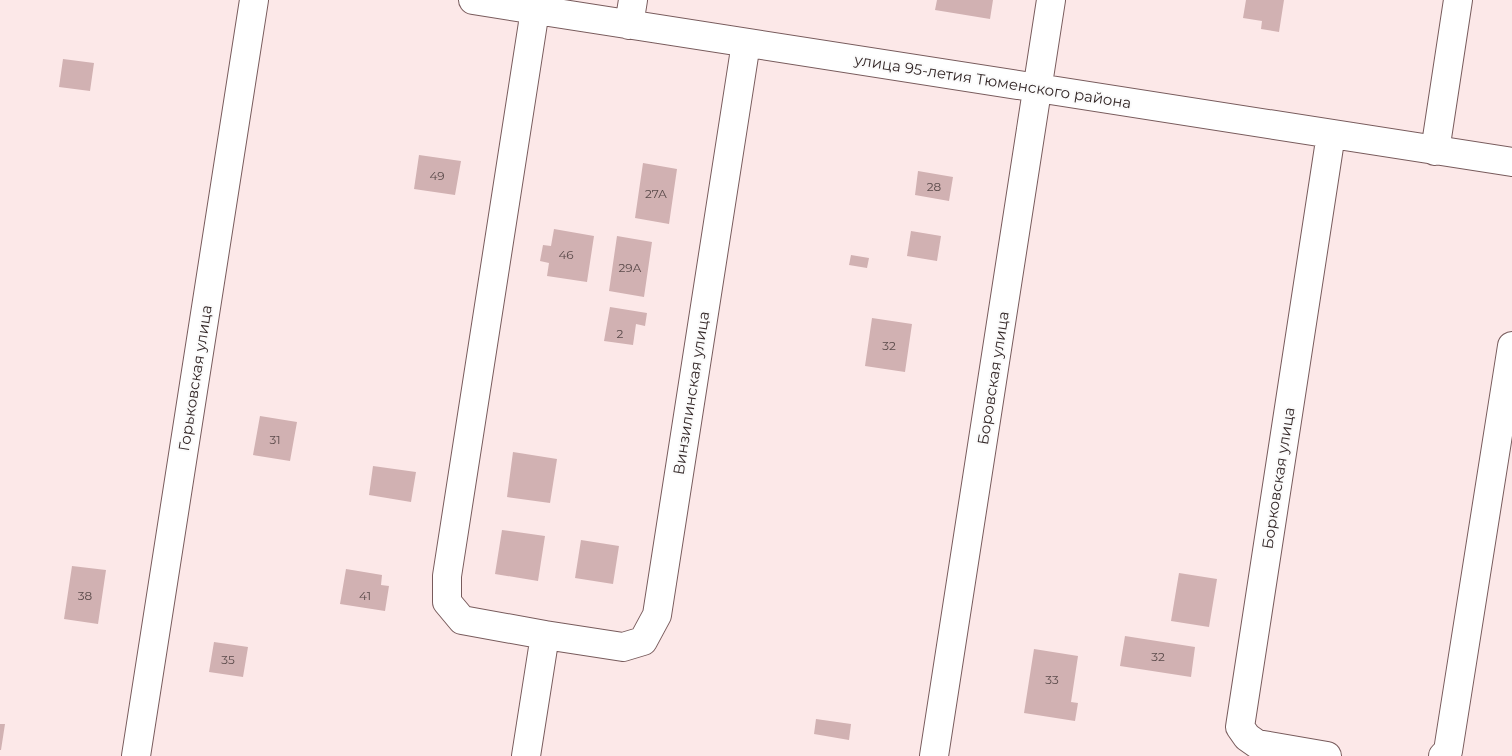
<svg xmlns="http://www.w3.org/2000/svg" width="1512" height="756" font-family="Montserrat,sans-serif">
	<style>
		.building { fill: #d1b1b2 }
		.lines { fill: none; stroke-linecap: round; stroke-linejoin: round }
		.street-casing { stroke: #785b5c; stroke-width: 30 }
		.street { stroke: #fff; stroke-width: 28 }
		.labels { text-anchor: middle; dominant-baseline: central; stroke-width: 4; stroke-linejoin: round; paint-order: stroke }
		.number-label { font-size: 12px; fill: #5a4a4a }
		.street-label { font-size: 15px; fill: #332727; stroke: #fbfbfb }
	</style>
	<rect width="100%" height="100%" fill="#fce8e8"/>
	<path class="building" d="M937,0H993L990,19L935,10Z
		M1246,0H1284L1279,32L1261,29L1262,21L1243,18Z
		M63,59L94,63L90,91L59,87Z
		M419,155L461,161L455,195L414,189Z
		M643,163L677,169L669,224L635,218Z
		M918,171L953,177L949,201L915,195Z
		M554,229L594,236L587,282L547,276L549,263L540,261L543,245L551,246Z
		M911,231L941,236L937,261L907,256Z
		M617,236L652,242L644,297L609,291Z
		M851,255L869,258L867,268L849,265Z
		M610,307L647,313L645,326L636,324L633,345L604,341Z
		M872,318L912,324L905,372L865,366Z
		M260,416L297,422L290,461L253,455Z
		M513,452L557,459L550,503L507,497Z
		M373,466L416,472L411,502L369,495Z
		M502,530L545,536L538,581L495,574Z
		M581,540L619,546L613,584L575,578Z
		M72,566L106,570L98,624L64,619Z
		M346,569L382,575L381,585L389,586L385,611L340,604Z
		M1179,573L1217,579L1209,627L1171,621Z
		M1125,636L1195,647L1191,677L1120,666Z
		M214,642L248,647L243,677L209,672Z
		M1034,649L1078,656L1071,702L1078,703L1075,721L1024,713Z
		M816,719L851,724L849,740L814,734Z
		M0,724H5L1,750H0Z"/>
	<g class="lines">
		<g class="street-casing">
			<path id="street" d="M473,0L1512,162
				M629,25L633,0
				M1435,151L1458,0
				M545,635L623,647L643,641L657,615L746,43
				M136,756L254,0
				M526,756L545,635L462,620L447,602V576L535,10
				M934,756L1051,0
				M1327,756L1257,744L1247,737L1240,727L1331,134
				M1443,756L1448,751L1512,346"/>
		</g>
		<use href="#street" class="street"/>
	</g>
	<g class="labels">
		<g class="number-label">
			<text x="437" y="175">49</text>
			<text x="934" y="186">28</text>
			<text x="656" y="193">27А</text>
			<text x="566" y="254">46</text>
			<text x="630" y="267">29А</text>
			<text x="620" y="333">2</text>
			<text x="889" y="345">32</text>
			<text x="275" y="439">31</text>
			<text x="85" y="595">38</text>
			<text x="365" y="595">41</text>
			<text x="1158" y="656">32</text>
			<text x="228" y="659">35</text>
			<text x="1052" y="679">33</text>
		</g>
		<g class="street-label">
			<text transform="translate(993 81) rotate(9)">улица 95-летия Тюменского района</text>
			<text transform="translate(195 378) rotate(-81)">Горьковская улица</text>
			<text transform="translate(993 378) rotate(-81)">Боровская улица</text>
			<text transform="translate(691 393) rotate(-81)">Винзилинская улица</text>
			<text transform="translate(1278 478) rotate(-81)">Борковская улица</text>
		</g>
	</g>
</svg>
